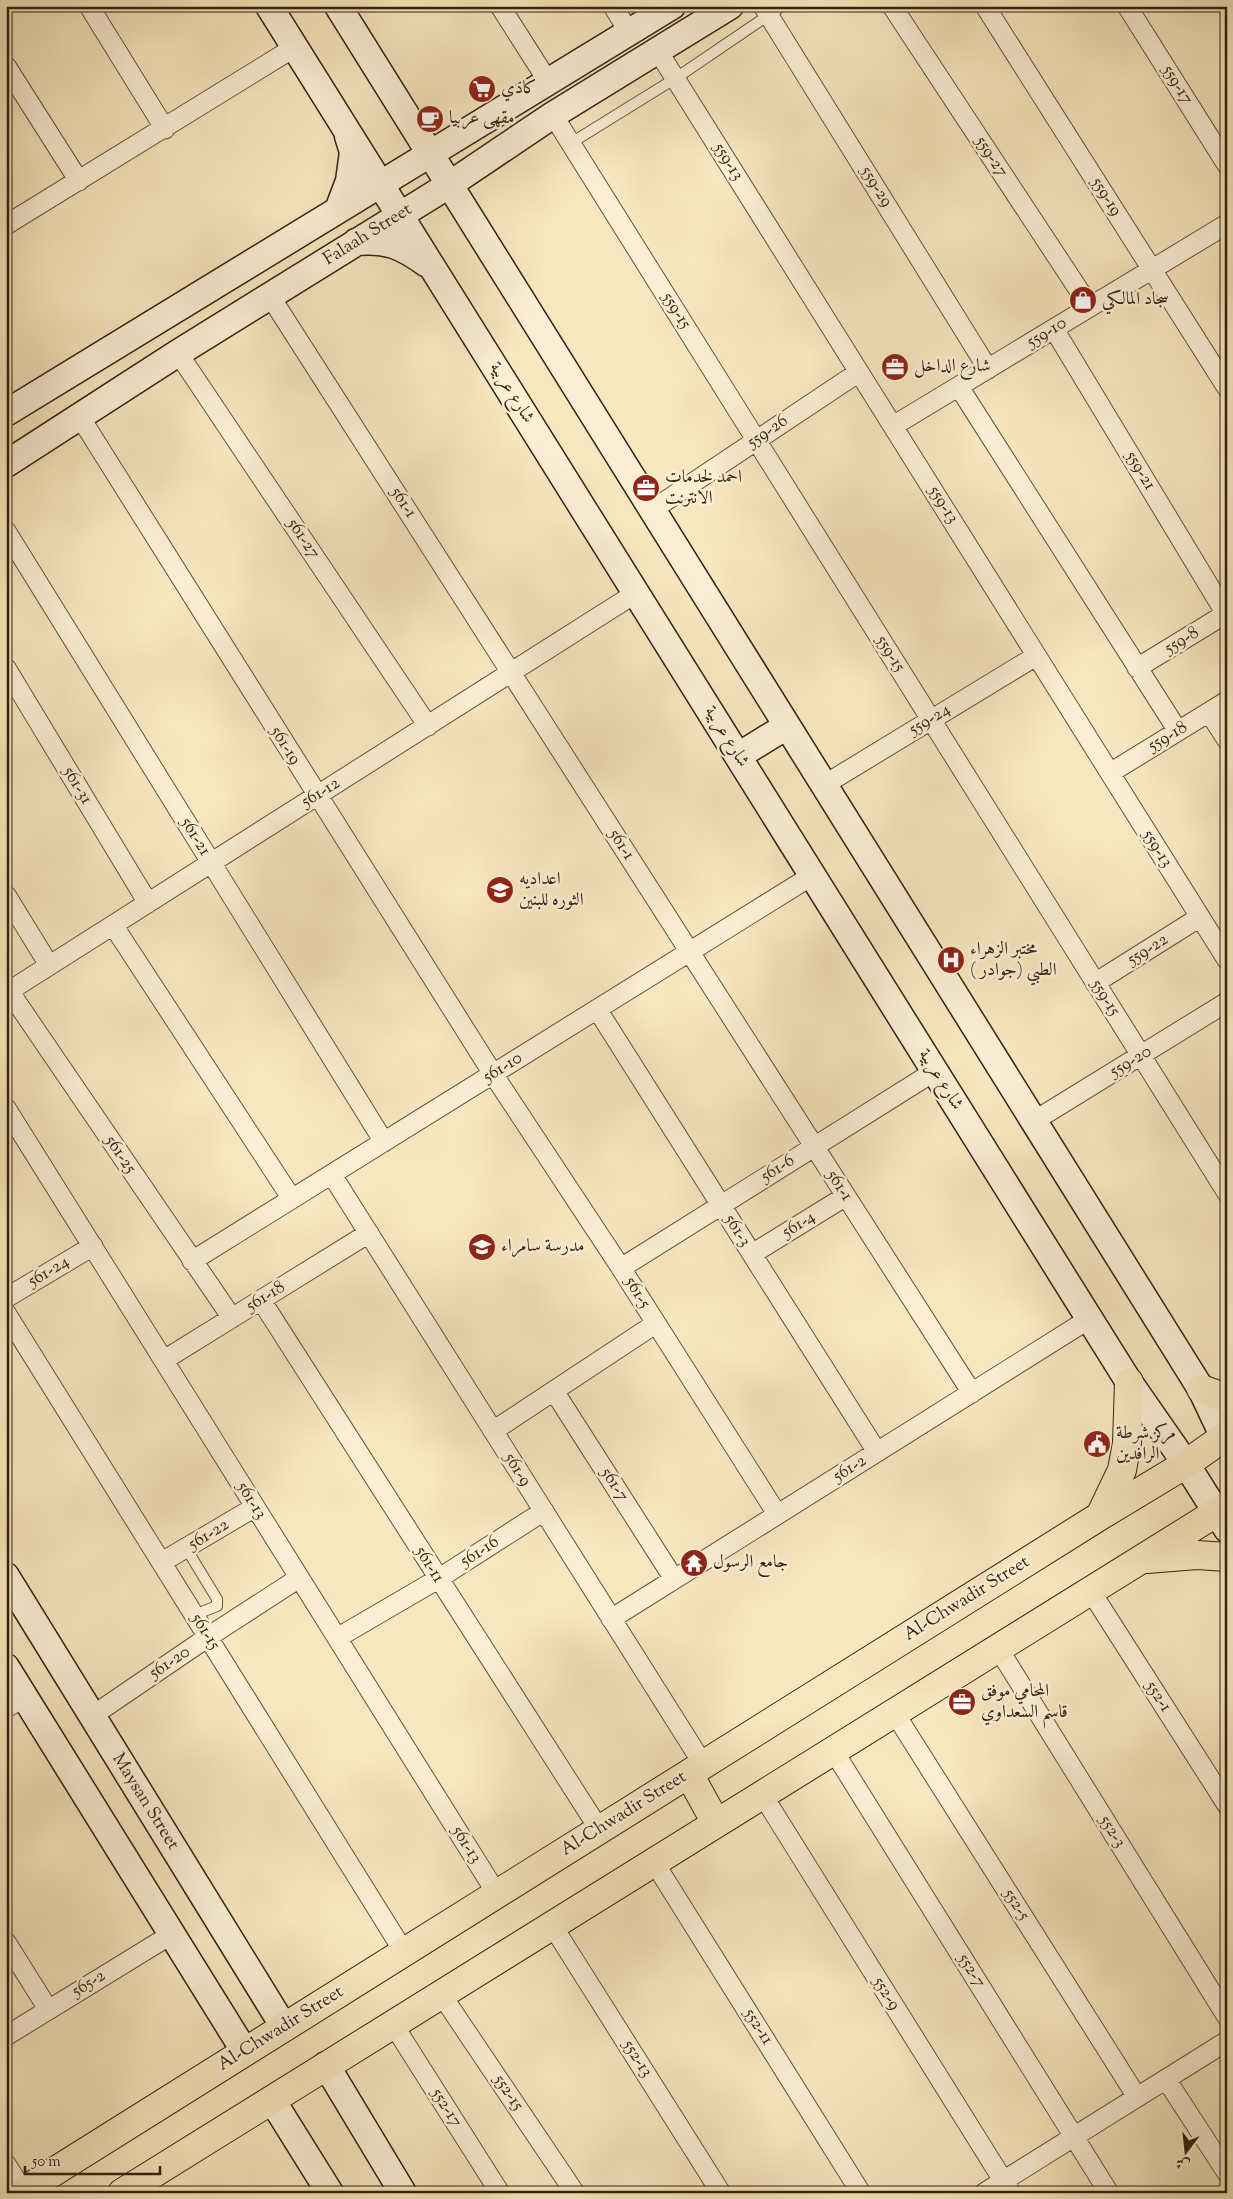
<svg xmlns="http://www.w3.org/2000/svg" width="1233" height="2199" font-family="'Sorts Mill Goudy',Amiri,serif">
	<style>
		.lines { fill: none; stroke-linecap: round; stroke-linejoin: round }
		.lane-casing { stroke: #63523c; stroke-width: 12 }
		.street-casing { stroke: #63523c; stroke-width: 21 }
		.secondary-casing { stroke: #322110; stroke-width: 29 }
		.primary-casing { stroke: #322110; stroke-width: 30 }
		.lane { stroke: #faefd5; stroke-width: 10 }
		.street { stroke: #faefd5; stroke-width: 19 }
		.secondary { stroke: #faefd5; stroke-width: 26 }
		.primary { stroke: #f7e7bf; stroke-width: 28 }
		.labels { text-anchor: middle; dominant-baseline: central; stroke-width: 5; stroke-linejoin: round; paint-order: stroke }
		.street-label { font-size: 18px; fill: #322110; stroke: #faefd5 }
		.poi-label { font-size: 18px; fill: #322110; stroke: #faefd5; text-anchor: start }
	</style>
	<rect width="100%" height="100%" fill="#f7e7bf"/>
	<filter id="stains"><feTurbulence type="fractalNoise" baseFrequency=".004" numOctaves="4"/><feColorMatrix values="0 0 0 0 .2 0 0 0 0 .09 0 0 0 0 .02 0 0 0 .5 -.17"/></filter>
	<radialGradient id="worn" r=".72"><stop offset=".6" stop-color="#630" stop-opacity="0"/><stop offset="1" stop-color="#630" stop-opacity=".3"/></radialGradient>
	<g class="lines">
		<g class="lane-casing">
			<path id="lane" d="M571,143L676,78L782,6
				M186,1548L217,1599V1606L194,1615"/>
		</g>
		<g class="street-casing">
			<path id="street" d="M89,6L165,129
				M500,6L549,83
				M613,6L630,34
				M763,6L988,369
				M892,6L1090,307
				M985,6L1227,388
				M1127,6L1227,165
				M658,51L1227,960
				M6,66L79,181
				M553,115L1227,1193
				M6,225L295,47
				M270,296L972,1393
				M1054,329L1226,614
				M178,353L428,726
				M959,387L1178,731
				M80,417L493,1074L621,1268L777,1514
				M893,426L1227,224
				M652,510L859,372
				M6,531L384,1142
				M6,668L148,903
				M1137,668L1227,613
				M1209,712L1227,740
				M1110,773L1227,701
				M824,785L1036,656
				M6,895L49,965
				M113,925L292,1199
				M1095,983L1200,917
				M9,991L232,1318
				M6,993L636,593
				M597,1009L877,1452
				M6,1108L497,1894
				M1034,1121L1227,1002
				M332,1175L703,1764
				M752,1254L846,1196
				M192,1261L813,875
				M621,1268L935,1071
				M6,1298L93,1246
				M261,1300L599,1829
				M6,1313L404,1952
				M164,1360L369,1233
				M554,1391L674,1579
				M493,1431L655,1324
				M162,1562L255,1507
				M1090,1590L1227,1805
				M611,1619L1089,1319
				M337,1638L438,1579L544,1511
				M998,1648L1227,2017
				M6,1708L25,1697
				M894,1712L1137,2097
				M92,1716L208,1637L299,1578
				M833,1750L1109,2193
				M762,1794L1011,2193
				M654,1862L861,2193
				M552,1925L721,2193
				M6,1942L48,2009
				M441,1994L575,2193
				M393,2024L500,2193
				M6,2036L172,1934
				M1166,2079L1227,2173
				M6,2164L23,2191
				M984,2193L1227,2041"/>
		</g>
		<g class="secondary-casing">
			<path id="secondary" d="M269,6L1129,1382L1186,1464L1227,1529
				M338,6L1201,1389L1227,1444
				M338,210L349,181L353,152L348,136
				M356,242C387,239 402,246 427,264
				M6,413L672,6
				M6,464L178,353L449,185L553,115L730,6
				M738,756L787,726
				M6,1576L284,2027
				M6,1667L245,2052
				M326,2065L403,2193
				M272,2100L330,2193"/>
		</g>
		<g class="primary-casing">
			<path id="primary" d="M1201,1389L1227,1398
				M1100,1516L1122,1470L1127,1443L1129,1382
				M1147,1559L1197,1555L1227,1557
				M689,1774L716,1823
				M20,2193L1100,1516L1186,1464L1227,1435
				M122,2193L1227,1506"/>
		</g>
		<use href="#lane" class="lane"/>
		<use href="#street" class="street"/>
		<use href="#secondary" class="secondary"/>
		<use href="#primary" class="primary"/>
	</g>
	<defs>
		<g id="supermarket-disc" transform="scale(1.4375)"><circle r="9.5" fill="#8f2418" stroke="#faefd5"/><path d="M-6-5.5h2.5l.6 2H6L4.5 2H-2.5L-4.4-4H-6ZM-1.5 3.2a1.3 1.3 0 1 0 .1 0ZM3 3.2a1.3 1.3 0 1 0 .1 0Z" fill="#fff"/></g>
		<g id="cafe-disc" transform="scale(1.4375)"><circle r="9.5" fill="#8f2418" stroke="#faefd5"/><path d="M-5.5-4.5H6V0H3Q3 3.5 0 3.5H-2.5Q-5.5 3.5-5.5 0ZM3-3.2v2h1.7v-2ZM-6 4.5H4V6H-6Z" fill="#fff"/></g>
		<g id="shop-disc" transform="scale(1.4375)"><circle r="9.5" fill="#8f2418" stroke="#faefd5"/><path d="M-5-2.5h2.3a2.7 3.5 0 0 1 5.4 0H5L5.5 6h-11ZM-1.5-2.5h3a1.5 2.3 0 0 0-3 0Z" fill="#fff"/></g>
		<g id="office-disc" transform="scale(1.4375)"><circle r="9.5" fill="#8f2418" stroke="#faefd5"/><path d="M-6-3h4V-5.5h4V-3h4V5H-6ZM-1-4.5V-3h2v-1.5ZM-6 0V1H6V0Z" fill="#fff"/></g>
		<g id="school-disc" transform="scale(1.4375)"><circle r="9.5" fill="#8f2418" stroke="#faefd5"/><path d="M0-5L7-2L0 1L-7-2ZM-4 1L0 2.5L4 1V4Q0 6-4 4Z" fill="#fff"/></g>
		<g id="hospital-disc" transform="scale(1.4375)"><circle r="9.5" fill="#8f2418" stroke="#faefd5"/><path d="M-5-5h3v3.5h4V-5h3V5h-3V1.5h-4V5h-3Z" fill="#fff"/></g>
		<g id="civic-disc" transform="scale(1.4375)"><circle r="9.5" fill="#8f2418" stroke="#faefd5"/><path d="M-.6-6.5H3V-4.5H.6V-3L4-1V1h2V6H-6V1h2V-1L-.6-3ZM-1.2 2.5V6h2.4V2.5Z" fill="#fff"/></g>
		<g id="temple-disc" transform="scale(1.4375)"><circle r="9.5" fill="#8f2418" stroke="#faefd5"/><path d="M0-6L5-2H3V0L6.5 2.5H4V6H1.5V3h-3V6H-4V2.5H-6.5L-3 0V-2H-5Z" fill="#fff"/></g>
	</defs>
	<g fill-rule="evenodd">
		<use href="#supermarket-disc" x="482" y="89"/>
		<use href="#cafe-disc" x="430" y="119"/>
		<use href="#shop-disc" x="1083" y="300"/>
		<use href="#office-disc" x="895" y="367"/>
		<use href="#office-disc" x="646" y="488"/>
		<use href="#school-disc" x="500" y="890"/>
		<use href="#hospital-disc" x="951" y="960"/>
		<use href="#school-disc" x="482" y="1247"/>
		<use href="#civic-disc" x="1097" y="1444"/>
		<use href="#temple-disc" x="694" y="1563"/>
		<use href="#office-disc" x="962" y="1702"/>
	</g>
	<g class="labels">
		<g class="street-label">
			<text transform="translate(1177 85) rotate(58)">559-17</text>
			<text transform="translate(991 157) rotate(57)">559-27</text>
			<text transform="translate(728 162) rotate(58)">559-13</text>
			<text transform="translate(876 187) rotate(58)">559-29</text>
			<text transform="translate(1106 197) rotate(58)">559-19</text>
			<text transform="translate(368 235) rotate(-32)">Falaah Street</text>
			<text transform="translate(676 311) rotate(58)">559-15</text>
			<text transform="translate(1047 333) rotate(-31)">559-10</text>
			<text transform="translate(511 393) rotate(58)">شارع عربية</text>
			<text transform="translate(768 432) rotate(-34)">559-26</text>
			<text transform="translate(1140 471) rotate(59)">559-21</text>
			<text transform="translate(403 503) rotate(57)">561-1</text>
			<text transform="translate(943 505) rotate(58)">559-13</text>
			<text transform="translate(303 539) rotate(56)">561-27</text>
			<text transform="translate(1182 641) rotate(-31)">559-8</text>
			<text transform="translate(890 654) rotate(58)">559-15</text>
			<text transform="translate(930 720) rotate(-31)">559-24</text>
			<text transform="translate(726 737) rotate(58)">شارع عربية</text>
			<text transform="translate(1168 737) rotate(-31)">559-18</text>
			<text transform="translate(285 746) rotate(58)">561-19</text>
			<text transform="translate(77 786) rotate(59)">561-31</text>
			<text transform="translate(321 793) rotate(-32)">561-12</text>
			<text transform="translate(195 837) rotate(58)">561-21</text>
			<text transform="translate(621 845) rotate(57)">561-1</text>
			<text transform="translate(1157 849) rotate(58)">559-13</text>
			<text transform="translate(1148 950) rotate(-32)">559-22</text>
			<text transform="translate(1105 998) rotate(58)">559-15</text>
			<text transform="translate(1131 1062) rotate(-31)">559-20</text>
			<text transform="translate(503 1068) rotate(-32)">561-10</text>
			<text transform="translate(940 1080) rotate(58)">شارع عربية</text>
			<text transform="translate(120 1155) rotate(56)">561-25</text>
			<text transform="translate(778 1169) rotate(-32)">561-6</text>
			<text transform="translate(839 1186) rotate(57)">561-1</text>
			<text transform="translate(799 1225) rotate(-32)">561-4</text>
			<text transform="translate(737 1231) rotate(58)">561-3</text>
			<text transform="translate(49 1272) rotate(-31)">561-24</text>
			<text transform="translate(637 1293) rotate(59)">561-5</text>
			<text transform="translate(266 1297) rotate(-32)">561-18</text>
			<text transform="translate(850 1469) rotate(-32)">561-2</text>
			<text transform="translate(517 1470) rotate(58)">561-9</text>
			<text transform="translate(614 1485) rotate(57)">561-7</text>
			<text transform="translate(251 1501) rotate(58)">561-13</text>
			<text transform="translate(209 1535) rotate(-31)">561-22</text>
			<text transform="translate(480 1552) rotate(-33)">561-16</text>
			<text transform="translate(429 1565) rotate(58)">561-11</text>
			<text transform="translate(967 1599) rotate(-32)">Al-Chwadir Street</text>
			<text transform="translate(205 1632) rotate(58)">561-15</text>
			<text transform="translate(170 1663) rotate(-34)">561-20</text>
			<text transform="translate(1158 1697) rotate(57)">552-1</text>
			<text transform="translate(145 1802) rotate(58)">Maysan Street</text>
			<text transform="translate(624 1814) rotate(-32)">Al-Chwadir Street</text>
			<text transform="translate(1112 1832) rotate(58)">552-3</text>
			<text transform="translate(466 1845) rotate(58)">561-13</text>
			<text transform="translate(1016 1905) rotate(58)">552-5</text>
			<text transform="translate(971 1971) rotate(58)">552-7</text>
			<text transform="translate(89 1984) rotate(-32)">565-2</text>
			<text transform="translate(886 1994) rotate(58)">552-9</text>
			<text transform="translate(758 2027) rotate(58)">552-11</text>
			<text transform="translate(281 2029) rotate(-32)">Al-Chwadir Street</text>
			<text transform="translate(637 2059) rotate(58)">552-13</text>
			<text transform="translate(508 2093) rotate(56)">552-15</text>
			<text transform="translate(446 2108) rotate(58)">552-17</text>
		</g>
		<g class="poi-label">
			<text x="501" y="89">كادي</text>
			<text x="449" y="119">مقهى عربيا</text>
			<text x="1102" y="300">سجاد المالكي</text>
			<text x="914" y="367">شارع الداخل</text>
			<text x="665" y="478">احمد لخدمات<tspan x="665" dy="21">الانترنت</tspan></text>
			<text x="519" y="880">اعداديه<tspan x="519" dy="21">الثوره للبنين</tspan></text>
			<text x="970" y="950">مختبر الزهراء<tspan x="970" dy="21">الطبي (جوادر )</tspan></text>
			<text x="501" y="1247">مدرسة سامراء</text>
			<text x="1116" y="1434">مركز شرطة<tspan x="1116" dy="21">الرافدين</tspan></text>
			<text x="713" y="1563">جامع الرسول</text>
			<text x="981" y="1692">المحامي موفق<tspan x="981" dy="21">قاسم السعداوي</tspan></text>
		</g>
	</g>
	<rect width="1233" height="2199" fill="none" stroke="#f7e7bf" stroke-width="25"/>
	<rect x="8" y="8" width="1218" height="2184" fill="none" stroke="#322110" stroke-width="2.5"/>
	<rect x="12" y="12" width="1208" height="2174" fill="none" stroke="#322110"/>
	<g transform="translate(1186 2152) rotate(195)" stroke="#faefd5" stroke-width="4" paint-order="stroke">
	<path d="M0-4L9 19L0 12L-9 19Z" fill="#322110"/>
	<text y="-8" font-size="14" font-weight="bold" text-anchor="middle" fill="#322110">ش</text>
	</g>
	<path d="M25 2166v8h135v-8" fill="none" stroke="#322110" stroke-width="2.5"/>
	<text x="32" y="2166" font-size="15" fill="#322110" stroke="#faefd5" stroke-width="4" paint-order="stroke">50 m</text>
	<rect width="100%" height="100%" filter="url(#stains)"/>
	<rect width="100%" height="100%" fill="url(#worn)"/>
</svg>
